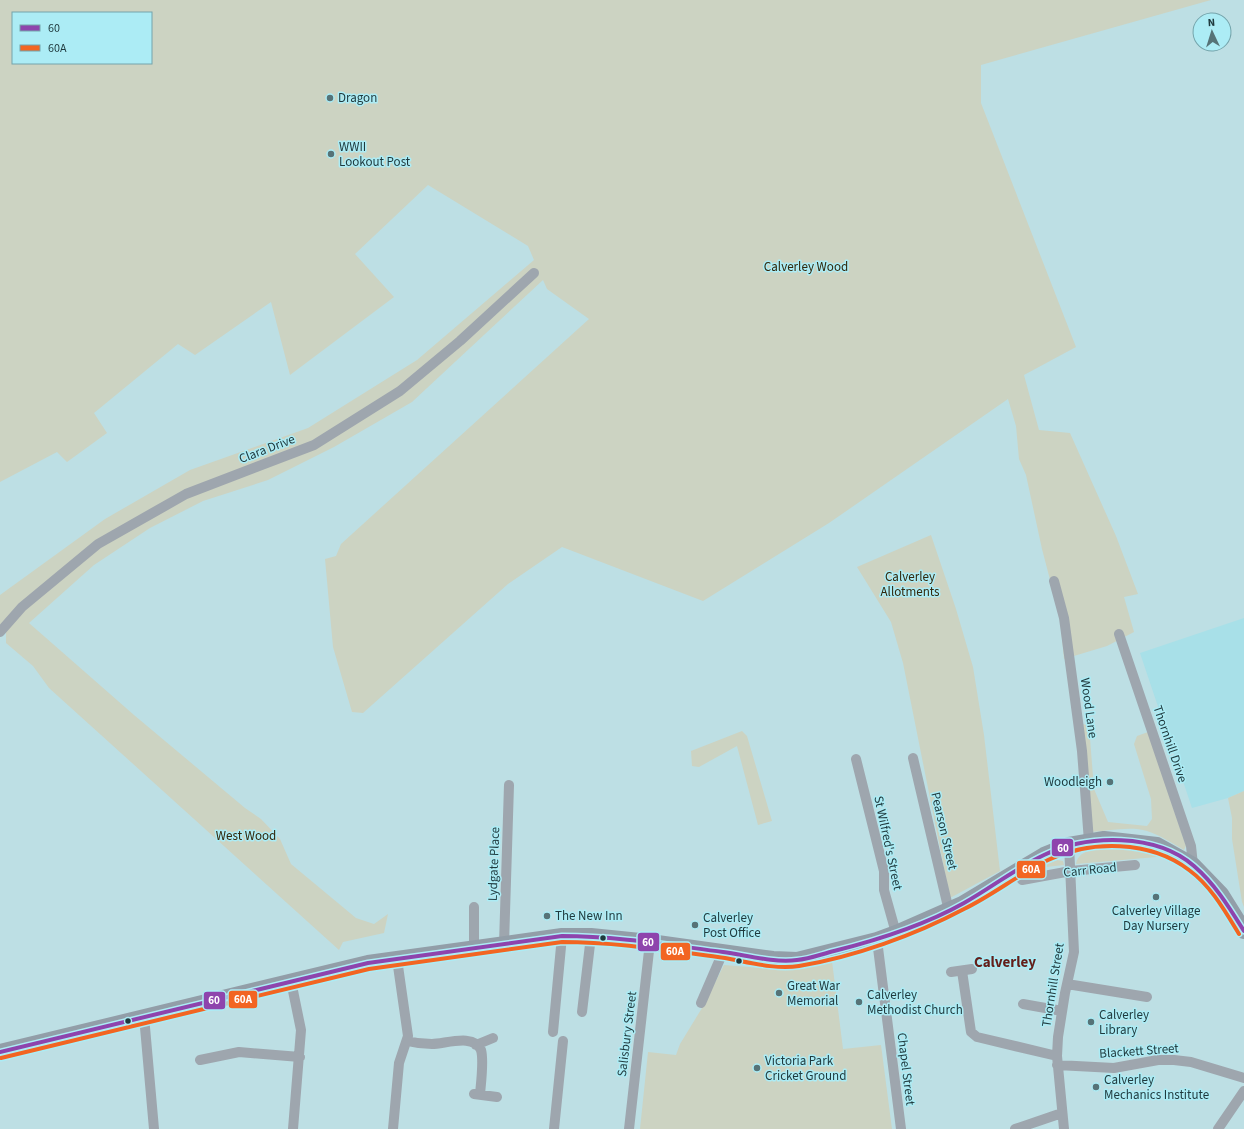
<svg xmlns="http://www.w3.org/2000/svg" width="1244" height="1129" font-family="'Source Sans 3',sans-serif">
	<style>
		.built { fill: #a8e0e8 }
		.green { fill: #ccd3c2; fill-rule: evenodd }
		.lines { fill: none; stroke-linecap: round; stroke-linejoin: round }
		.minor { stroke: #9ea6ae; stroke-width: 10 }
		.primary { stroke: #929ea8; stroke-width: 16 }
		.bus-1-casing { stroke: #acecf5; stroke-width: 7 }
		.bus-2-casing { stroke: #acecf5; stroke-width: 7 }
		.bus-1 { stroke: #8e44ad; stroke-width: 4 }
		.bus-2 { stroke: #f26522; stroke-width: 4 }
		.poi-dot { fill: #567377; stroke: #acecf5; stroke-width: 1.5 }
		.bus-dot { fill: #1f393d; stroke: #acecf5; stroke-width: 1.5 }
		.labels { text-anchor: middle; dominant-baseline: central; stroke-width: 3; stroke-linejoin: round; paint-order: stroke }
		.poi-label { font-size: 13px; fill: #1f393d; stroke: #acecf5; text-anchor: start }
		.park-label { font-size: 13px; fill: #33280c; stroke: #acecf5 }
		.street-label { font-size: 13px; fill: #1f393d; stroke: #acecf5 }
		.quarter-label { font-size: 15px; font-weight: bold; fill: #641f1a; stroke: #acecf5 }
		.line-badge { stroke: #acecf5; stroke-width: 1.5 }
		.badge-label { font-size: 11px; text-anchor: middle; font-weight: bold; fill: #fff }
	</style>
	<rect width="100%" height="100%" fill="#bddfe4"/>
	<path class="built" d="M1244,618V791L1228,798L1192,808L1140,653Z"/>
	<path class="green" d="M0,0H1211L981,65V103L1076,347L1024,375L1039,430L1070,433L1116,536L1138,594L1124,597L1134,632L1107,646L1064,659L1060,618L1042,549L1026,475L1019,459L1016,426L1008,399L829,523L703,601L562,547L508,584L363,713L352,712L333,647L325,559L336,556L341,544L589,319L547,289L543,280L412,402L334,447L268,480L203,501L150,528L94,565L29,623L134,715L245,808L261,819L280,839L291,864L356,918L374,924L388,914L384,933L343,942L339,950L49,688L33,666L6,643V629L0,624V595L105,519L190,470L308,428L417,360L534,260L528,246L428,185L355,254L394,297L290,375L271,302L195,355L178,344L94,413L107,433L67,462L57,452L0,482ZM13,13H151V63H13Z
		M931,535L956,609L973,667L984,735L1000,871L950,898L903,663L891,622L857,567Z
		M1083,724L1089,726L1094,789L1108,822L1147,826L1152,819L1151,799L1134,744L1137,736L1148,732L1186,846L1184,850C1172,843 1160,835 1147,831C1130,826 1109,831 1091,832Z
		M742,731L747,736L772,821L758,825L737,746L699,767L692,766L691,751Z
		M1244,791V907L1242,902L1232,839V818L1228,798Z
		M1114,848L1147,849L1168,856L1076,864C1079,847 1101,850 1114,848Z
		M1057,860L1063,861L1064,865L1046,867L1047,864Z
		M832,961L843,1049L881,1045L892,1129H640L648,1052L676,1055L680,1044L702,1008L724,965L784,970L801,969Z"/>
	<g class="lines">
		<path class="minor" d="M1054,581L1064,618L1082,751L1089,841
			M0,632L22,607L98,544L186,494L314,445L400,391L460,341L534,273
			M1119,634L1191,846L1193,865
			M913,758L949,911
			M856,759L884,871V890L896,933
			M1022,880L1071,871L1135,865
			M877,940L901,1129
			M504,944L509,785
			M474,948V907
			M962,971L971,1032L977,1037L1057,1056
			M951,972L972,969
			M291,981L301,1030L293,1129
			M1067,984L1147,997
			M701,1003L723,952
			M1023,1004L1062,1011
			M582,1012L591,936
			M144,1016L154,1129
			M553,1032L562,936
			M407,1041C415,1043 423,1044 432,1044C445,1044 474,1033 481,1050C484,1060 481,1083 480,1094
			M476,1045L493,1038
			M200,1060L239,1052L300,1057
			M1057,1065L1114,1068L1158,1060H1174L1191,1062L1244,1078
			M474,1094L497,1097
			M393,1129L399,1063L408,1036L397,959
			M554,1129L563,1041
			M629,1129L650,942
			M1015,1129L1062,1113
			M1064,1129L1057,1056L1058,1037L1065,993L1074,952L1069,845
			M1218,1129L1244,1091"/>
		<path class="primary" d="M0,1052L368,963L562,936H591L650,942L773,959L797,960L877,940L896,933L962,904L1044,855L1069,845L1104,839L1157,845L1193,865L1221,894L1244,931"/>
		<g class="bus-1-casing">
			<path id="bus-1" d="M0,1052L368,963L562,936C616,936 669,945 723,952C746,955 773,963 797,960C809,959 822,954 834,951C878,940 923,926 964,903C991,888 1016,868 1044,855C1088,834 1156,833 1194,866C1215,884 1229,907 1244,931"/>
		</g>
		<g class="bus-2-casing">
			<path id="bus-2" d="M1,1058L369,969L562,942C617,942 671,951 725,958C748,962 776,970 799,966C854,957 915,935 964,909C993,895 1019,874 1048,860C1091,840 1150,840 1189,870C1211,886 1225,911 1239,934"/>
		</g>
		<use href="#bus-1" class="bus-1"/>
		<use href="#bus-2" class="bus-2"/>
	</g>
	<g class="poi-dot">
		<circle cx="330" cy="98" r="4"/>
		<circle cx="331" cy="154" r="4"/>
		<circle cx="1110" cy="782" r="4"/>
		<circle cx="1156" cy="897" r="4"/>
		<circle cx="547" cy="916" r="4"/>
		<circle cx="695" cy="925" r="4"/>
		<circle cx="779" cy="993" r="4"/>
		<circle cx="859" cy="1002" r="4"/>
		<circle cx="1091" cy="1022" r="4"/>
		<circle cx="757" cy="1068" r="4"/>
		<circle cx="1096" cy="1087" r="4"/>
	</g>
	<g class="bus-dot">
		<circle cx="603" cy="938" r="3.5"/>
		<circle cx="739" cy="961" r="3.5"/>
		<circle cx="128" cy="1021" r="3.5"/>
	</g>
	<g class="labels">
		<g class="poi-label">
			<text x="338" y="98">Dragon</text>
			<text x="339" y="147">WWII<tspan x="339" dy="15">Lookout Post</tspan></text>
			<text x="1102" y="782" text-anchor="end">Woodleigh</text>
			<text x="1156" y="911" text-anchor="middle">Calverley Village<tspan x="1156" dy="15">Day Nursery</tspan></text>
			<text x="555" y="916">The New Inn</text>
			<text x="703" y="918">Calverley<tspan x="703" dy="15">Post Office</tspan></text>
			<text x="787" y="986">Great War<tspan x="787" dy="15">Memorial</tspan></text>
			<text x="867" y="995">Calverley<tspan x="867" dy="15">Methodist Church</tspan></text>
			<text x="1099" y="1015">Calverley<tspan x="1099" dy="15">Library</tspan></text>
			<text x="765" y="1061">Victoria Park<tspan x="765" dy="15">Cricket Ground</tspan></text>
			<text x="1104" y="1080">Calverley<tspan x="1104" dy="15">Mechanics Institute</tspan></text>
		</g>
		<g class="park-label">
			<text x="806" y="267">Calverley Wood</text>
			<text x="910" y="577">Calverley<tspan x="910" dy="15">Allotments</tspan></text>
			<text x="246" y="836">West Wood</text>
		</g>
		<g class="street-label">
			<text transform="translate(267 449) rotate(-21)">Clara Drive</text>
			<text transform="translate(1089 708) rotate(82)">Wood Lane</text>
			<text transform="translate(1170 744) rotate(71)">Thornhill Drive</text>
			<text transform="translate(944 831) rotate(77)">Pearson Street</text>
			<text transform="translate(888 843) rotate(78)">St Wilfred's Street</text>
			<text transform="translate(494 864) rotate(-88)">Lydgate Place</text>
			<text transform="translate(1090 870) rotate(-6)">Carr Road</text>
			<text transform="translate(1053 985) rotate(-81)">Thornhill Street</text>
			<text transform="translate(627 1034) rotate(-83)">Salisbury Street</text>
			<text transform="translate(1139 1051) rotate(-4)">Blackett Street</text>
			<text transform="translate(906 1069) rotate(83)">Chapel Street</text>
		</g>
		<g class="quarter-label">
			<text x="1005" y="962">Calverley</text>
		</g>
	</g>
	<g class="line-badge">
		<rect x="1051" y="838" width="23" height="19" rx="4" fill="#8e44ad"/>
		<rect x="1016" y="860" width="30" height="19" rx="4" fill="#f26522"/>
		<rect x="637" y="932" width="23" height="20" rx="4" fill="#8e44ad"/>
		<rect x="660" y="942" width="31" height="19" rx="4" fill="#f26522"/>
		<rect x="228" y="990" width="30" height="19" rx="4" fill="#f26522"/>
		<rect x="203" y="991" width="23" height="19" rx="4" fill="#8e44ad"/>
	</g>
	<g class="badge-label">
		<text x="1063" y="852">60</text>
		<text x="1031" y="873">60A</text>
		<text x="648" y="946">60</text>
		<text x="675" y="955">60A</text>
		<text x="243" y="1003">60A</text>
		<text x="214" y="1004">60</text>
	</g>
	<rect x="12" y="12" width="140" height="52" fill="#acecf5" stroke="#74a4ab"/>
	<rect x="20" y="25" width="20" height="6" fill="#8e44ad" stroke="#74a4ab"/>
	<text x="48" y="32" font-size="12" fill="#1f393d">60</text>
	<rect x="20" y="45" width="20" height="6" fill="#f26522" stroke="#74a4ab"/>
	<text x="48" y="52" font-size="12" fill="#1f393d">60A</text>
	<g transform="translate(1212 32) rotate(356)"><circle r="19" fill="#acecf5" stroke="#74a4ab"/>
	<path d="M0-3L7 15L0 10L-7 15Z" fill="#567377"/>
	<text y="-6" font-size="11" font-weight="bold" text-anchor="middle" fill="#1f393d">N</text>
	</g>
</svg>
